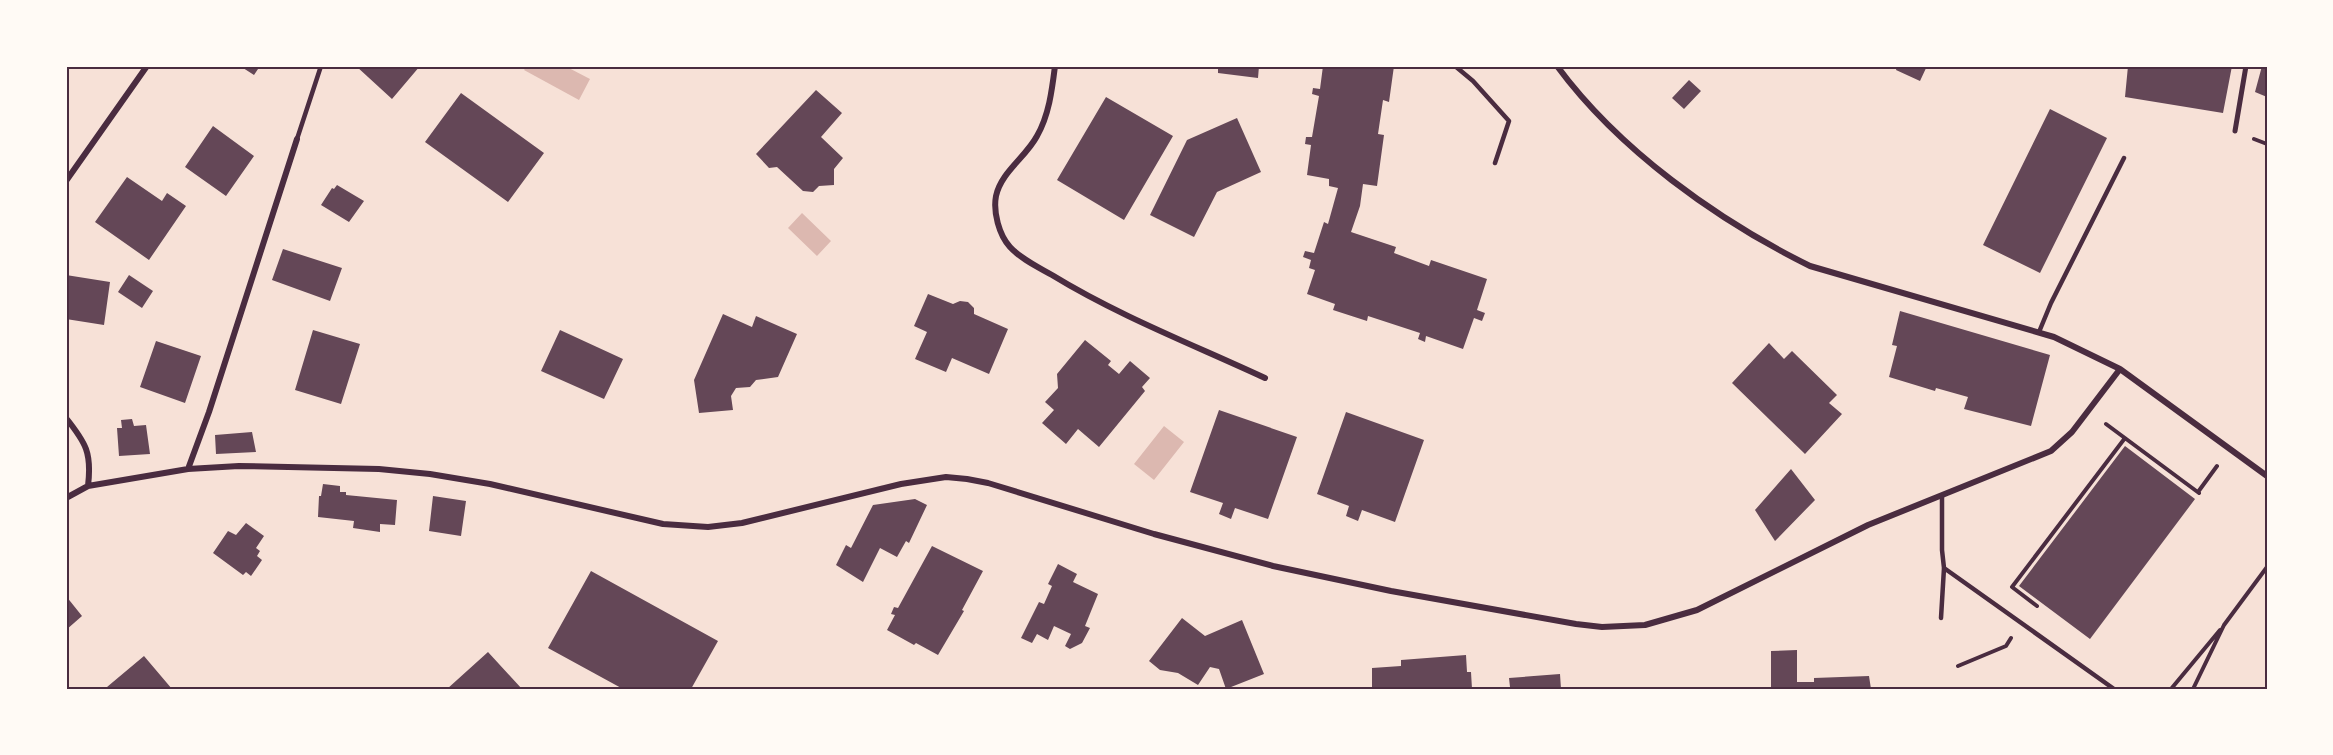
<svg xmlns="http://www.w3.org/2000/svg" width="2333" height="755" font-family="Lato,sans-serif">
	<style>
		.water { fill: #dcb8b0 }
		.building { fill: #644757 }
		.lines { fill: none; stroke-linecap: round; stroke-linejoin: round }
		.path { stroke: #4a2c40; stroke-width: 4 }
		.service { stroke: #4a2c40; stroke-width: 4.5 }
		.pedestrian { stroke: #4a2c40; stroke-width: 5 }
		.minor { stroke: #4a2c40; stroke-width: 6 }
		.neatline { fill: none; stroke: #4a2c40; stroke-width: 2 }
	</style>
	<rect width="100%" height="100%" fill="#f7e1d7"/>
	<path class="water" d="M527,66H565L590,79L579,100L524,70Z
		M802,213L831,241L817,256L788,228Z
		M1164,426L1184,442L1154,480L1134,464Z"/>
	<path class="building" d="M240,66H260L254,75Z
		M356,66H420L392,99Z
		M1218,66H1259L1258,78L1218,73Z
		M1323,66H1394L1389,102L1383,100L1378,134L1384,135L1377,186L1363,184L1360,206L1351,232L1396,247L1394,253L1429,266L1431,260L1487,279L1477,310L1485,313L1482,321L1474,318L1463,349L1426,336L1425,342L1418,339L1420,333L1368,316L1367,321L1333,310L1335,304L1307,294L1315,270L1309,268L1311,260L1303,257L1305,251L1314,253L1324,222L1328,224L1338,188L1329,186V179L1307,175L1311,145L1305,144L1306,137H1312L1319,96L1312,94L1313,88L1320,89Z
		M1897,66H1927L1920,81L1896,70Z
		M2128,66H2232L2223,113L2125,97Z
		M2262,66H2267V97L2255,92Z
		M1689,80L1701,91L1684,109L1672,98Z
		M816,90L842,113L821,137L843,158L834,169V185L819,186L813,192L803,191L777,167L769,168L756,154Z
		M461,93L544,153L508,202L425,142Z
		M1106,97L1173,136L1124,220L1057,180Z
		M2050,109L2107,138L2040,273L1983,245Z
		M1237,118L1261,172L1217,192L1194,237L1150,215L1187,140Z
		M213,126L254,156L226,196L185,167Z
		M127,177L162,201L167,193L186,206L149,260L95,222Z
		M337,185L364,201L349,222L321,205L332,188L334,189Z
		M283,249L342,268L330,301L272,280Z
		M66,275L110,282L104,325L66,319Z
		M129,275L153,291L142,308L118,292Z
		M928,294L953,304L960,301L968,302L974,308V314L1008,329L989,374L952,358L946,372L915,359L927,332L914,326Z
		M1900,311L2050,355L2031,426L1964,409L1968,397L1936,388L1935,391L1889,377L1897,346L1892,345Z
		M723,314L752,327L756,316L797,334L778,377L756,380L750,387L736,388L731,396L733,410L699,413L694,380Z
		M313,330L360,344L341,404L295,390Z
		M560,330L623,359L604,399L541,371Z
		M1085,340L1111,361L1108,365L1119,374L1130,361L1150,378L1142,387L1145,391L1099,447L1078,429L1066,444L1042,423L1054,410L1045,402L1058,388L1057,374Z
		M156,341L201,356L185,403L140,387Z
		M1769,343L1784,359L1792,351L1837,395L1829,403L1842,414L1805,454L1732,383Z
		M1219,410L1297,437L1268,519L1235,508L1231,519L1219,514L1223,503L1190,492Z
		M1346,412L1424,440L1395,522L1362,510L1358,521L1346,516L1349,506L1317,494Z
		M132,419L134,426L146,425L150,454L119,456L117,428H122L121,420Z
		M252,432L256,452L216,454L215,435Z
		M2125,446L2195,499L2090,639L2019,586Z
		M1791,469L1815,500L1775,541L1755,510Z
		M323,484L340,486V492H346V495L397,500L395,525L380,524V532L353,528L354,521L318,517L319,496H321Z
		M433,496L466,501L461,536L429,531Z
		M915,499L927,505L909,543L906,541L897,557L880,548L863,582L836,565L846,545L851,548L873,505Z
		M246,523L264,536L256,548L260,551L257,556L262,560L251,576L246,572L243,575L213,553L228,531L236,535Z
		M932,546L983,571L962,610L964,611L938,655L916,643L914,645L887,630L895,615L891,614L894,607L898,608Z
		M1058,564L1077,574L1073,582L1098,594L1085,626L1090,628L1082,643L1070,649L1065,646L1071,634L1054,626L1048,640L1037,634L1032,643L1021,638L1039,602L1044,604L1052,586L1048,584Z
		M591,571L718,641L691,689H623L548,648Z
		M66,596L82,616L66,630Z
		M1182,618L1205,636L1242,620L1264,674L1226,689L1219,669L1210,667L1198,685L1178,673L1160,670L1149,661Z
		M1797,650V682H1814V678L1869,676L1871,689H1771V651Z
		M488,652L522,689H447Z
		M1466,655L1467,672H1471L1472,689H1372V668L1401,666V660Z
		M144,656L172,689H109L107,687Z
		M1560,674L1561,689H1499V687H1510L1509,678Z"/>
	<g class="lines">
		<path class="path" d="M2254,139L2267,144
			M2106,424L2199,493
			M2198,492L2217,466
			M2037,606L2012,587L2125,438
			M1958,666L2006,646L2011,638
			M2171,689L2220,630
			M2193,689L2224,625L2267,567"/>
		<path class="service" d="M1455,66L1473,81L1509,121L1495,163
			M297,139L321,66
			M2039,332L2051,303L2124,158
			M1944,568L2114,689
			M1941,618L1944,568L1942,550V497"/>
		<path class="pedestrian" d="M2235,131L2246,66"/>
		<path class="minor" d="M1055,66C1052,90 1049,115 1037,136C1026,157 1001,172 996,196C993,212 999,235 1010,247C1021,259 1038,267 1052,275C1119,316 1194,345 1265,378
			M1557,66C1619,150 1717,220 1810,266L2054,337L2120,369L2267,476
			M66,181L147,66
			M66,418C86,443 92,453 88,486
			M188,469L209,412L297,139
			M66,498L88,486L188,469L239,466L379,469L430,474L490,484L663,524L708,527L742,523L901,484L946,477L967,479L988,483L1154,534L1273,566L1391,591L1576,624L1602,627L1645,625L1697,610L1868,525L2051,451L2072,432L2120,369"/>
	</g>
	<rect width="2333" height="755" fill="none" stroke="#fffaf5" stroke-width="135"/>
	<rect x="68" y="68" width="2198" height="620" class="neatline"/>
</svg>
